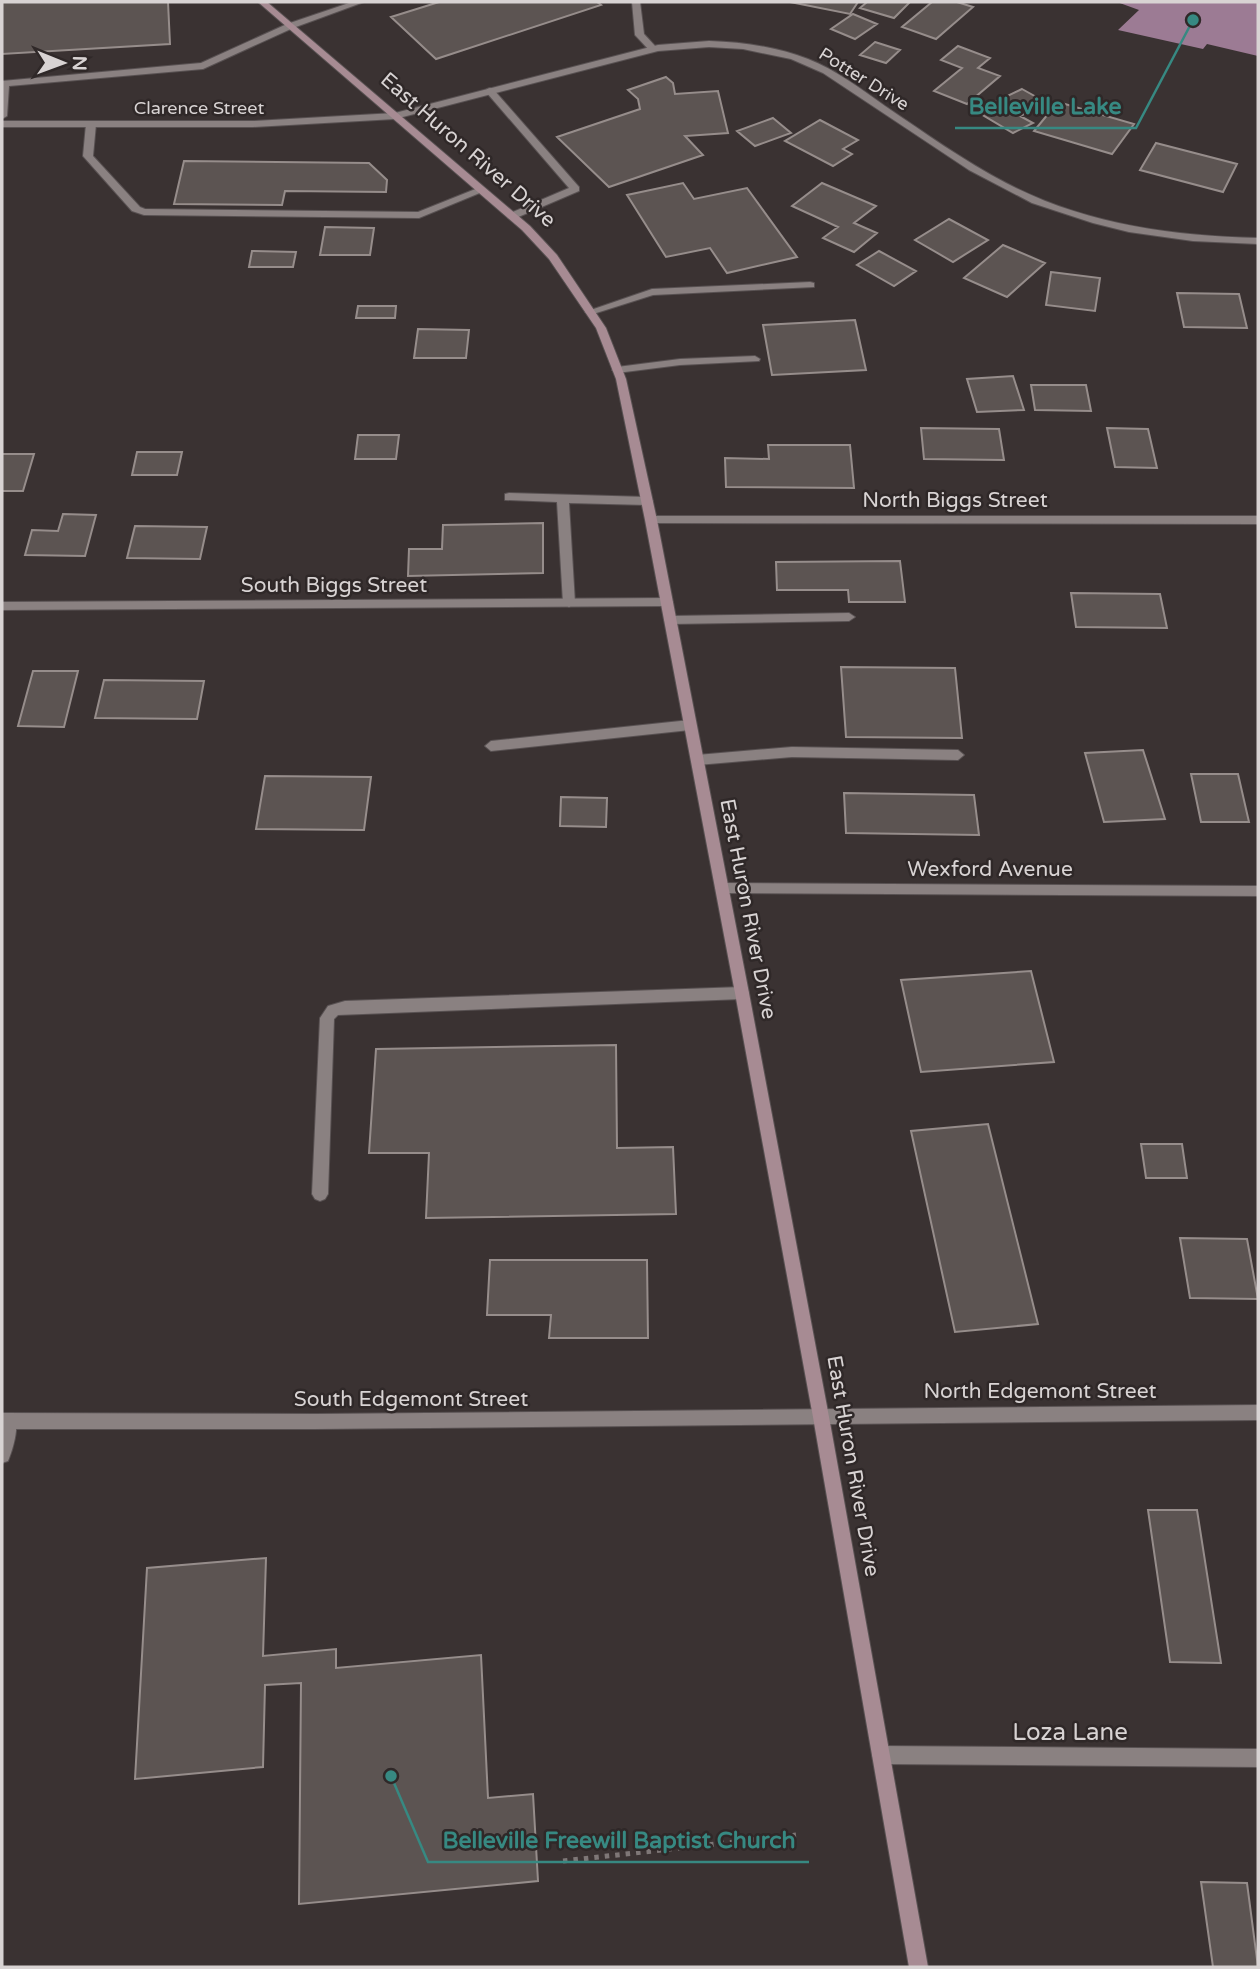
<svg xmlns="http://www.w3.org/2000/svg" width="1260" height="1969" font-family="'Varela Round',sans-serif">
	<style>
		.water { fill: #9c7b94 }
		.building { fill: #5c5452; stroke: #968d8b; stroke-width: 2 }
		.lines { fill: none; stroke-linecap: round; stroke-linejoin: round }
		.service-casing { stroke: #585152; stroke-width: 2 }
		.minor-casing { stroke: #585152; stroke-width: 2 }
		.secondary-casing { stroke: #585152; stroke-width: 2 }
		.path { stroke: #7e7777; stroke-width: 5; stroke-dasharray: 4.5 6; stroke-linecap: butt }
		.service { fill: #8a8181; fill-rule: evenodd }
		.minor { fill: #8a8181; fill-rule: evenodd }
		.secondary { fill: #a78b93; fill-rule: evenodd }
		.labels { text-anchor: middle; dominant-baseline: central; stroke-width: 5; stroke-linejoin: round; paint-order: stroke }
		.far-street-label { font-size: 18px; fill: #d8d3d3; stroke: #2f2828 }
		.street-label { font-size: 21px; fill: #d8d3d3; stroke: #2f2828 }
		.near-street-label { font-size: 24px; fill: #d8d3d3; stroke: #2f2828 }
		.leader { fill: none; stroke: #378982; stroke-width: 2.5 }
		.callout-dot { fill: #378982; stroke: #2f2828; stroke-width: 2.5 }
		.callout-label { font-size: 23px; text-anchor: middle; font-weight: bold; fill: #378982; stroke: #2f2828; stroke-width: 5; stroke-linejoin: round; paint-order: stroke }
	</style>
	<rect width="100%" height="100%" fill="#3a3232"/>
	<path class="water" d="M1117,2H1258V56L1207,44L1203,49L1118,30L1139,10Z"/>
	<path class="building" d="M2,2H168L170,44L2,54Z
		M439,2H597L601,5L436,59L391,17Z
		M790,2H858L850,14Z
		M867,2H910L894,18L860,8Z
		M932,2H957L973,7L936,39L902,27Z
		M853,14L877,24L855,39L831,29Z
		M875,42L900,50L886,63L860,55Z
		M958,46L990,58L978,68L1000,76L967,104L934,91L962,68L941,60Z
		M666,77L673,83L675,94L718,91L728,133L685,136L703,155L609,187L557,137L640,109L638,99L628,90Z
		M1022,89L1047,103L1020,116L1033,123L1013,133L976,111Z
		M1058,102L1134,124L1112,154L1034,131Z
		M773,118L791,133L755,146L737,131Z
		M820,120L858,140L843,149L852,154L833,166L785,141Z
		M1156,143L1237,164L1223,192L1140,170Z
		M184,161L369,163L387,180L386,192L285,191L282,205L174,204Z
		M683,183L694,199L747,188L797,257L727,273L710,248L666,257L627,195Z
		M822,183L876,206L854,223L877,233L854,252L823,238L838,227L792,206Z
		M949,219L988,240L953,262L915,240Z
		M325,227L374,228L370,255H320Z
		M1003,245L1045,263L1007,297L964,278Z
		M252,251L296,252L293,267H249Z
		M879,251L916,271L894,286L857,265Z
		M1051,272L1100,278L1095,311L1046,305Z
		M1177,293L1239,294L1247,328L1184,327Z
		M358,306H396L395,318H356Z
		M855,320L866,370L772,375L763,325Z
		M418,329L469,330L466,358H414Z
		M1013,376L1024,410L977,412L967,379Z
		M1031,385H1086L1091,411L1035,410Z
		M921,428L999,429L1004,460L924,459Z
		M1107,428L1148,429L1157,468L1115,467Z
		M358,435H399L396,459H355Z
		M768,445H850L854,488L726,487L725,458L769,459Z
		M137,452H182L177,475H132Z
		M2,454H34L23,491H2Z
		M63,514L96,515L85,556L25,555L32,530L58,531Z
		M543,523V573L408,576L409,549H442L443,525Z
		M135,526L207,527L200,559L127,558Z
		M900,561L905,602H849L848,590H777L776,562Z
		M1071,593L1160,594L1167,628L1076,627Z
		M841,667L955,668L962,738L846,737Z
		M33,671H78L64,727L18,726Z
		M104,680L204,681L197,719L95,718Z
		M1143,750L1165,819L1104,822L1085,753Z
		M1191,774H1238L1249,822H1201Z
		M265,776L371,777L364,830L256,829Z
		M844,793L974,795L979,835L846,833Z
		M561,797L607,798L606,827L560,826Z
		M1031,971L1054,1062L921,1072L901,980Z
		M616,1045L617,1148L673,1147L676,1214L426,1218L429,1153H369L376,1049Z
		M988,1124L1038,1324L955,1332L911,1131Z
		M1141,1144H1182L1187,1178H1146Z
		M1180,1238L1247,1239L1258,1299L1190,1298Z
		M490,1260H647L648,1338H549L551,1315H487Z
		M1148,1510H1197L1221,1663L1170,1662Z
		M266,1558L263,1656L336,1649V1668L481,1655L488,1798L533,1794L538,1881L299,1904L301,1683L265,1685L263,1767L135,1779L147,1568Z
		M1201,1882L1247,1883L1258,1967H1213Z"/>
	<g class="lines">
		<g class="service-casing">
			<path id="service" d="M352,2H364L293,28L203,69L9,86L7,116L2,119V81L201,63L287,24Z
				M632,2H640L644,34L656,47V51H650L635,35Z
				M490,88L493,89L579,187V191L516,218H508V214L569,188L487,93V89Z
				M91,121L96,124L93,156L140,207L145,209L418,212L478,188L487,190L419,218L144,215L132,211L83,156L86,124Z
				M810,282L814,283V287L653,295L590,315L585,312L652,289Z
				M755,356L760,359L759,361L680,365L617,373L612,370L617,367L680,359Z
				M509,493L647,497L653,501L647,505L569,503L575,603L569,607L563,603L557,502L505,500V494Z
				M849,613L855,617L849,621L670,624L664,620L670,616Z
				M690,720L696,725L690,730L491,751L485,746L491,741Z
				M792,747L958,750L964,755L958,760L792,757L697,765L691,760L697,755Z
				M742,987L747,989L749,993L747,997L742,999L338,1015L334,1019L328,1194L325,1199L320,1201L315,1199L312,1194L320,1018L328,1006L345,1001Z
				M9,1413L15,1416C19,1428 13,1449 8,1461L2,1463V1419L3,1416Z"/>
		</g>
		<g class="minor-casing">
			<path id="minor" d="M709,41C743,42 777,47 808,59C836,70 861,89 885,106C925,133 964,161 1006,183C1084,224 1171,236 1258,238V244L1193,241L1129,232L1093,223L1032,203L969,170L823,73L791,59L743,49L709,47L658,51L395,119L253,127H2V121H253L395,113L658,45Z
				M651,516H1258V524L647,523V517Z
				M667,598L673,602L667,606L2,610V602Z
				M722,883L1258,886V896L722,893L715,888Z
				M1258,1405V1420L316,1429H2V1413L316,1414Z
				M881,1746L1258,1749V1767L881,1764L875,1761L872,1755L875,1749Z"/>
		</g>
		<g class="secondary-casing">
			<path id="secondary" d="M258,2H267L530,226L557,255L606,328L626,379L657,520L749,993L829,1417L928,1967H909L813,1417L735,993L645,520L616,379L596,328L549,259L522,230Z"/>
		</g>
		<path class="path" d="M563,1861L796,1835"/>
		<use href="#service" class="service"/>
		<use href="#minor" class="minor"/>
		<use href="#secondary" class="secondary"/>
	</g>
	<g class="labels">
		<g class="far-street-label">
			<text transform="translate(864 79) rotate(32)">Potter Drive</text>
			<text x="199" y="108">Clarence Street</text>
		</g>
		<g class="street-label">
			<text transform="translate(468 150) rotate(41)">East Huron River Drive</text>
			<text x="955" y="500">North Biggs Street</text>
			<text x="334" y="585">South Biggs Street</text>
			<text x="990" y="869">Wexford Avenue</text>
			<text transform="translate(748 909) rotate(79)">East Huron River Drive</text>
			<text x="1040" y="1391">North Edgemont Street</text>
			<text x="411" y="1399">South Edgemont Street</text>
			<text transform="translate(853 1466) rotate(80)">East Huron River Drive</text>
		</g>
		<g class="near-street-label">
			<text x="1070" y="1732">Loza Lane</text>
		</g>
	</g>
	<path class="leader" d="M1193 20L1136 128H955M391 1776L428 1862H809"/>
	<g class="callout-dot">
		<circle cx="1193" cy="20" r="7"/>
		<circle cx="391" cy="1776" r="7"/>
	</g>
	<g class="callout-label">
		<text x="1045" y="114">Belleville Lake</text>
		<text x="619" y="1848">Belleville Freewill Baptist Church</text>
	</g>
	<rect width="1260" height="1969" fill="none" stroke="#d8d3d3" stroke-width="7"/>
	<g transform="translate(63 63) rotate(91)" stroke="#2f2828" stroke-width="5" paint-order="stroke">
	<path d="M0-5L12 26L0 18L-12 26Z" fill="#d8d3d3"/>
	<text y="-10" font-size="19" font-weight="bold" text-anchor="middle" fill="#d8d3d3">N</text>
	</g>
</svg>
